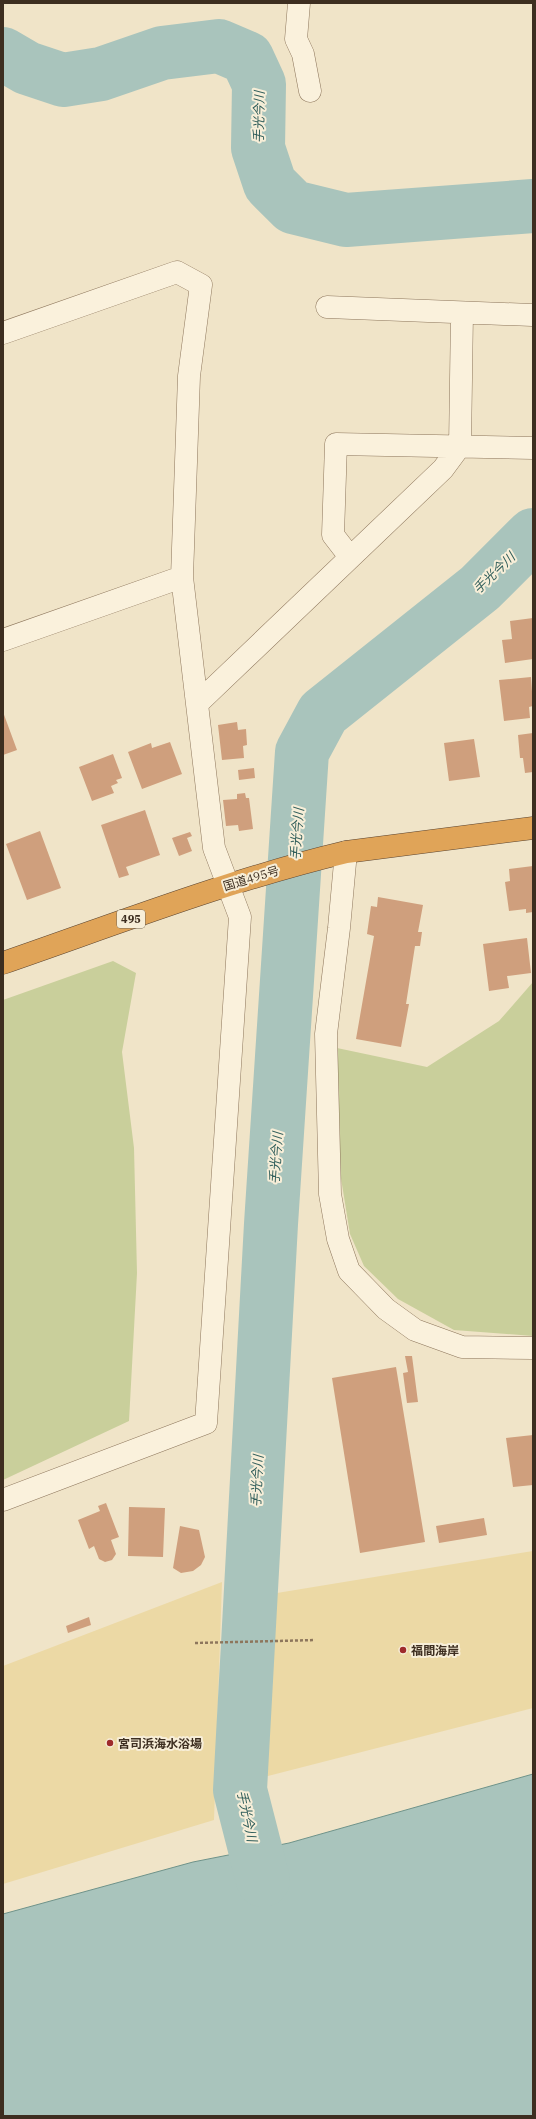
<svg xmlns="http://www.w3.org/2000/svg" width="536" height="2119" font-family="'IBM Plex Serif','Noto Sans JP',serif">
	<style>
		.green { fill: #c9cf9b }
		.sand { fill: #ecd9a5 }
		.water { fill: #a9c4bc; stroke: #6f938a }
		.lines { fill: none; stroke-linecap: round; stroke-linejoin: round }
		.river { stroke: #a9c4bc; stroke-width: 54 }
		.building { fill: #cf9f7d }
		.minor-casing { stroke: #8d765c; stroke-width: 23 }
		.highway-casing { stroke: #5b4430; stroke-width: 23 }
		.path { stroke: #8d765c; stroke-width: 2.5; stroke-dasharray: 3 2; stroke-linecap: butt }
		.minor { stroke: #faf1dc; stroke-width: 22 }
		.highway { stroke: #e0a458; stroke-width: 22 }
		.poi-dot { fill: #9e2a2b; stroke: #f7eed8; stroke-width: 1.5 }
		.labels { text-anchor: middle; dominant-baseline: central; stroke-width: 4; stroke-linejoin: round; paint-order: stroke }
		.shield { fill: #f7eed8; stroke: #756857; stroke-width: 1 }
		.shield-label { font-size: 11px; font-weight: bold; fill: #3d2e20 }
		.street-label { font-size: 12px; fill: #3d2e20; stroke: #f7eed8 }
		.poi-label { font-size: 12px; font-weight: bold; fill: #3d2e20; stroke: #f7eed8; text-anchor: start }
		.water-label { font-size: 13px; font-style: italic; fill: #2f5d5a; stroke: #f7eed8 }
	</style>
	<rect width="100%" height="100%" fill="#f0e4c8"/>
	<path class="green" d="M113,961L136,973L122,1052L134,1148L137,1273L129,1421L3,1480V1000Z
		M533,982V1336L454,1330L398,1299L364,1266L350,1234L339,1166L337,1048L427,1067L499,1021Z"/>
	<path class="sand" d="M533,1551V1708L264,1777L277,1593Z
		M222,1582L214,1820L3,1884V1666Z"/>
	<path class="water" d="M533,1774V2116H3V1914L193,1862L289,1843Z"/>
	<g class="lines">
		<path class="river" d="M3,54L27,68L63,80L101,74L162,53L219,46L247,58L259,84L258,148L270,184L293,207L346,220L533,206
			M263,1880L240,1790L271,1224L302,752L323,713L480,588L533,535"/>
	</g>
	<path class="building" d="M533,618V659L505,663L502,640L512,639L510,621Z
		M531,677L533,706L529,707L530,718L504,721L499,680Z
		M3,712L17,750L3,755Z
		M237,722L238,730L246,729L247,745L243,746L244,758L222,760L218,725Z
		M533,733V772L525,773L523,758H520L518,735Z
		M474,739L480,777L449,781L444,743Z
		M170,742L182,774L142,789L128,752L151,743L152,748Z
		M113,754L122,778L116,780L118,783L111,786L114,793L92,801L79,767Z
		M254,768L255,778L239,780L238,770Z
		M245,793L246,798H249L253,829L239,831L238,825L226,826L223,800L237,799V794Z
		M145,810L160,855L126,867L129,875L119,878L101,825Z
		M40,831L61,888L27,900L6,844Z
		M190,832L192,836L187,838L192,851L179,856L172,838Z
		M533,866V912L526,913V909L509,911L505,882L510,881L509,869Z
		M378,897L423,905L418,932H422L420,946H415L406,1004H409L401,1047L356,1039L374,936L367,934L371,906L377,907Z
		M527,938L531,973L507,976L509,988L489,991L483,944Z
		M405,1356H412L418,1402L407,1403L403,1373L408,1372Z
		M396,1367L425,1542L360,1553L332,1378Z
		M533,1435V1485L513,1487L506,1438Z
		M106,1503L119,1537L111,1540L116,1554L112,1560L105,1562L99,1559L94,1546L89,1549L78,1520L100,1511L98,1506Z
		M129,1507L165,1508L163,1557L128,1556Z
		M484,1518L487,1535L439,1543L436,1526Z
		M180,1526L199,1530L205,1557L201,1565L193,1571L181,1573L173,1568Z
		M89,1617L91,1625L68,1633L66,1626Z"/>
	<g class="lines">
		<g class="minor-casing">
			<path id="minor" d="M299,3L296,39L303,54L310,91
				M327,307L532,315
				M3,333L177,272L201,285L189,376L182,577L214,848L240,917L206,1423L3,1500
				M350,557L333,535L336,444L533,448
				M3,640L182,577
				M198,703L443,469L460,446L462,313
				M346,852L339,928L326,1034L330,1194L338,1239L349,1271L386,1309L415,1330L462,1347L533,1348"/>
		</g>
		<g class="highway-casing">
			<path id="highway" d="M3,963C116,924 229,880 346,852L533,828"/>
		</g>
		<path class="path" d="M195,1643L315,1640"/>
		<use href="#minor" class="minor"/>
		<use href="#highway" class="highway"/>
	</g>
	<g class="poi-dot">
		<circle cx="403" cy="1650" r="4"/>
		<circle cx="110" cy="1743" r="4"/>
	</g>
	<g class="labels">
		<rect class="shield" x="117" y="910" width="28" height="18" rx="3"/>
		<g class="shield-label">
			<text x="131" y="919">495</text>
		</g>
		<g class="street-label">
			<text transform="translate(251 878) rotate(-17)">国道495号</text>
		</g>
		<g class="poi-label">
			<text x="411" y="1650">福間海岸</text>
			<text x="118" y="1743">宮司浜海水浴場</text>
		</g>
		<g class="water-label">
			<text transform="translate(259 117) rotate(-89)">手光今川</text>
			<text transform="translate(494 573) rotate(-44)">手光今川</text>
			<text transform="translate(297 834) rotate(-86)">手光今川</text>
			<text transform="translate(276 1158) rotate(-86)">手光今川</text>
			<text transform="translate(257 1481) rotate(-87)">手光今川</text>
			<text transform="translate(247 1816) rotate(78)">手光今川</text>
		</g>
	</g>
	<rect width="536" height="2119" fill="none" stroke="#3d2e20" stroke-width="8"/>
</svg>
